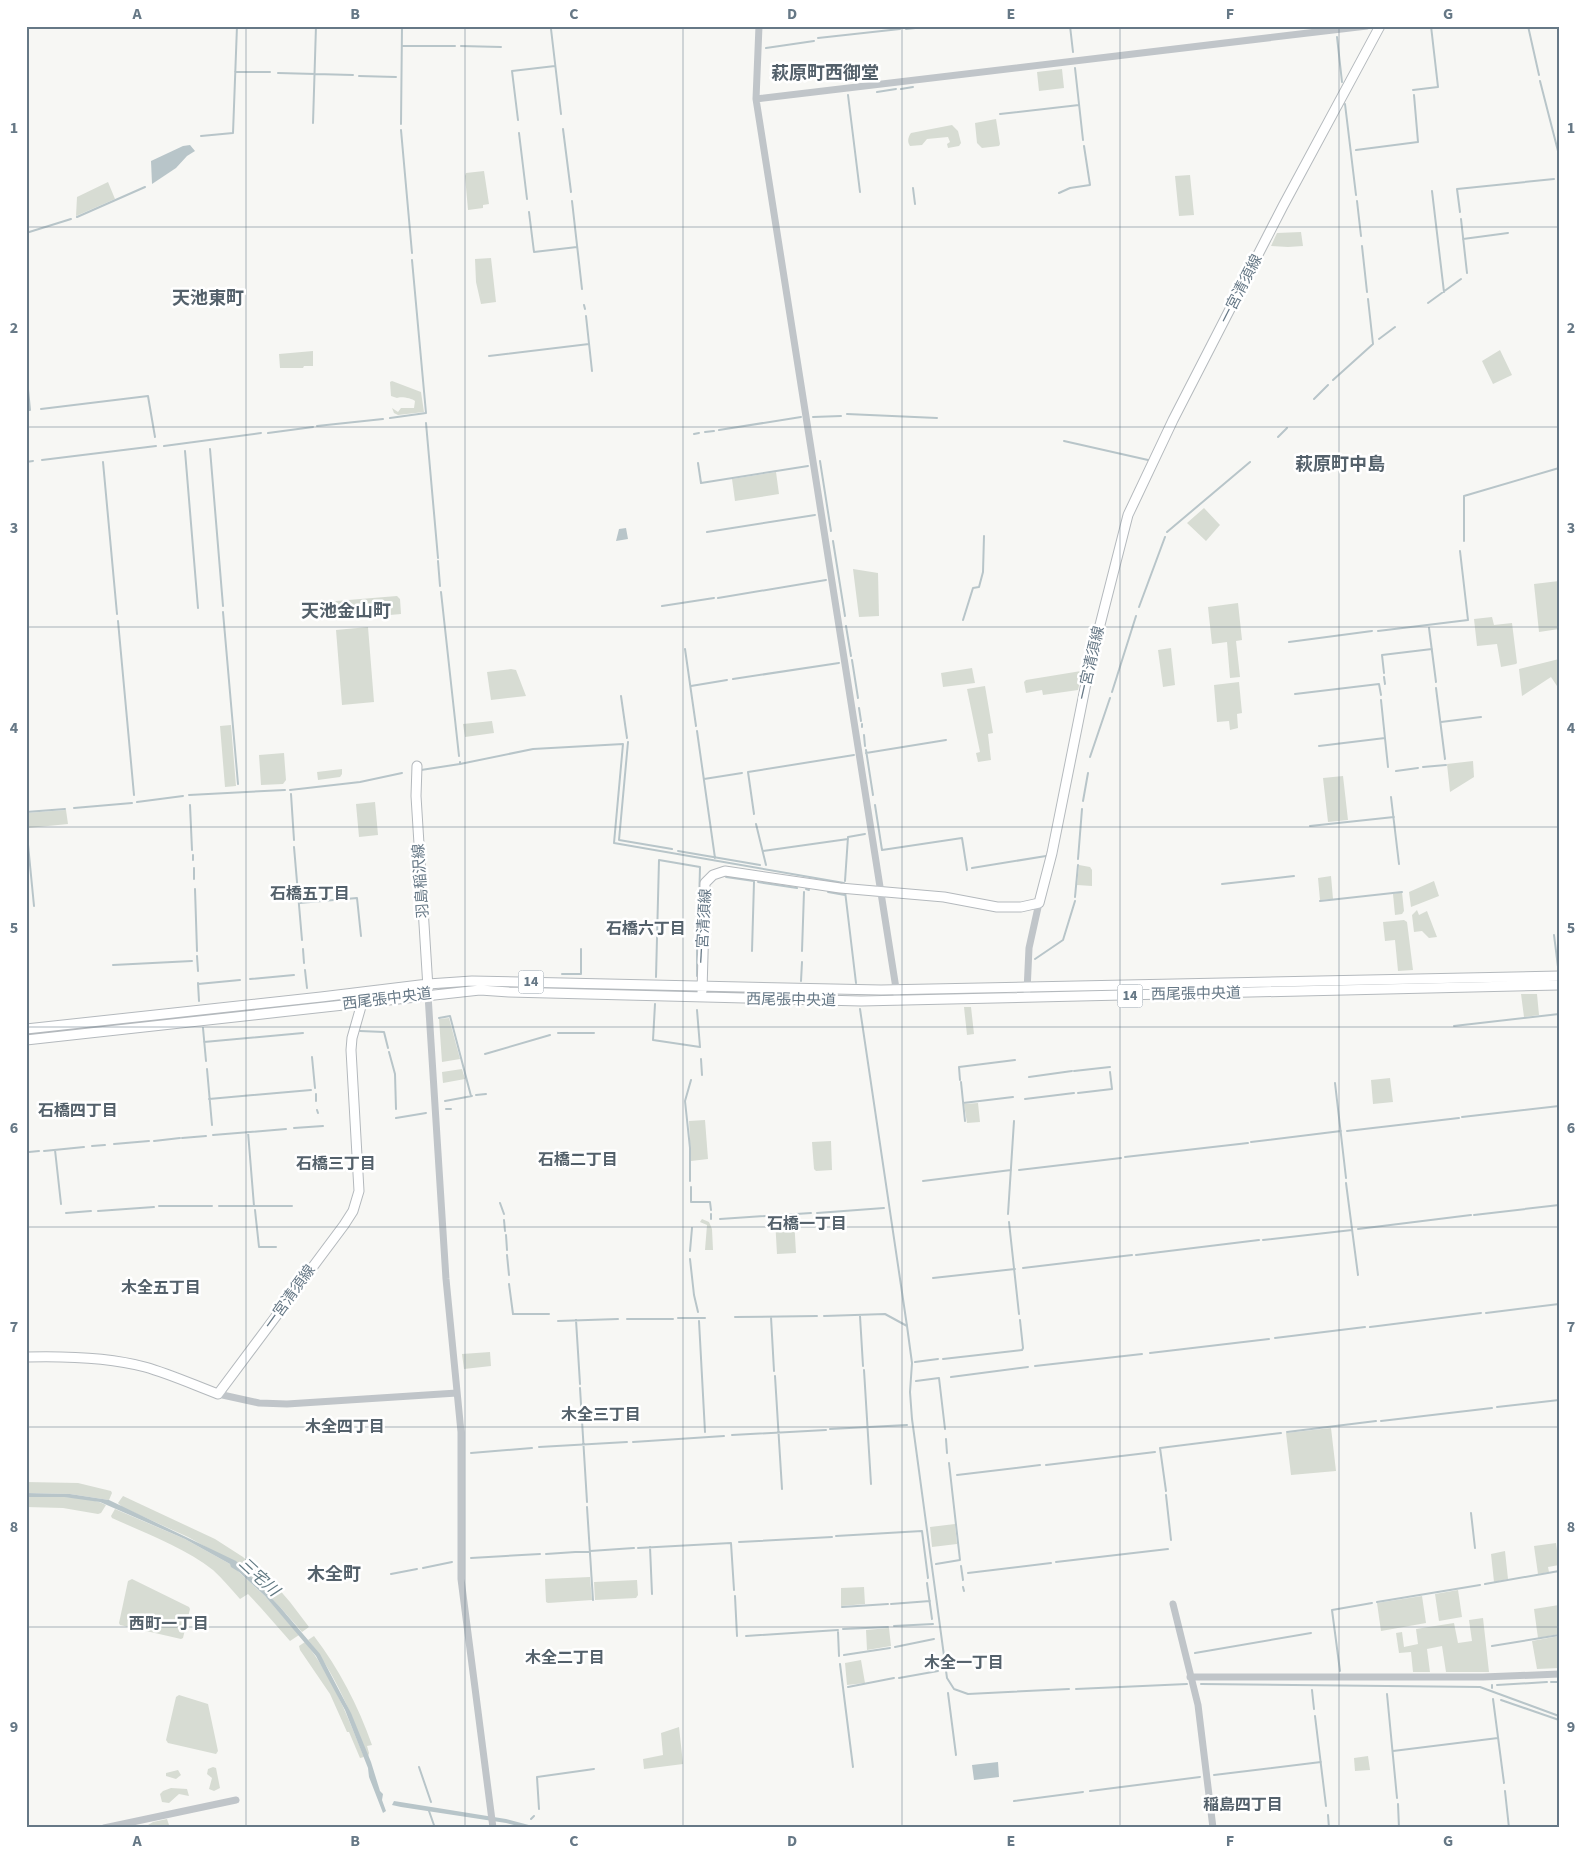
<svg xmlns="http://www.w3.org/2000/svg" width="1585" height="1854" font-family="'Source Sans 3','Noto Sans JP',sans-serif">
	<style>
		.green { fill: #d7dcd3 }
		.water { fill: #b8c5c9 }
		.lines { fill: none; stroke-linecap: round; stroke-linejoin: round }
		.stream { stroke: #b8c5c9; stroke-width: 2 }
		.major-casing { stroke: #b4b9bd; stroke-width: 11 }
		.minor { stroke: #c0c5c9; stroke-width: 7 }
		.major { stroke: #fff; stroke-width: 9 }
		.grid { fill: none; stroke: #667886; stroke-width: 1; stroke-opacity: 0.55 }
		.labels { text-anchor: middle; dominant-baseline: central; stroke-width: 5; stroke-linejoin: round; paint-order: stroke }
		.shield { fill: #fff; stroke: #94a0aa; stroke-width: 1 }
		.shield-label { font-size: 14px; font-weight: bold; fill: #667886 }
		.street-label { font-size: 15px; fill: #667886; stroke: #fff }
		.neighbourhood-label { font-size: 16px; font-weight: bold; fill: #54616b; stroke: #fff }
		.water-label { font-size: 16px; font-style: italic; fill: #617982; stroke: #fff }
		.quarter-label { font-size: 18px; font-weight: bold; fill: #54616b; stroke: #fff }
		.neatline { fill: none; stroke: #667886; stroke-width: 2 }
		.grid-label { font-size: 16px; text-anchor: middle; font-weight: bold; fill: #667886 }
	</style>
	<rect width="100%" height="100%" fill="#f7f7f4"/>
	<path class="green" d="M1062,69L1064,88L1039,91L1037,72Z
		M996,119L1000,144L999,146L982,148L977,143L975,123Z
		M952,125L958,131L961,143L959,146L948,148L947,144L950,142L948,137L927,139L922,145L910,146C907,142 908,137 911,133Z
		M484,171L489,204L483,205V208L468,210L465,176L466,173Z
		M1190,175L1194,215L1179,216L1175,176Z
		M108,182L115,199L76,216L77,197Z
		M1301,232L1303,246L1288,247L1271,246L1277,233Z
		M491,258L496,302L481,304L476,282L475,259Z
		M1500,350L1512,375L1493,384L1482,361Z
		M313,351V366H304L303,368H280L279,354Z
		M392,381L421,392L424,412L398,415L394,413L392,408L398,412L401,408H414L415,401C412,398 400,396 397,398L391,396L390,382Z
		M776,472L779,494L735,501L732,479Z
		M1204,508L1220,525L1206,541L1187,523Z
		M853,569L878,573L879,616L859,617Z
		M1559,581V629L1539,632L1534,584Z
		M397,596L400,599L401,614L367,617L366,614L334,617L333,605L336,601Z
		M1238,603L1242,640L1236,641L1240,677L1230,678L1227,642L1212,644L1208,607Z
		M1492,617L1494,625L1512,623L1517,663L1516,664L1501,667L1497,644L1477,646L1474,619Z
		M368,627L374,702L342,705L336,630Z
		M1171,648L1175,685L1163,687L1158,650Z
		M1559,659V689L1551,677L1522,696L1519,669Z
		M972,668L975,683L943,687L941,673Z
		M511,669L516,670L526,696L491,700L487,672Z
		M1081,671L1082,673L1078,690L1043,695L1042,690L1026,693L1024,682L1026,680Z
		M1239,682L1242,713L1237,714L1238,728L1230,730L1229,721L1217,722L1214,685Z
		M985,686L993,733L988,734L991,760L978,762L976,753L980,752L967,689Z
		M492,721L494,733L465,737L463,724Z
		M231,725L236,786L225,787L220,726Z
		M284,753L286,780L283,784L261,785L259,755Z
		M1473,761L1474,777L1450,792L1447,764Z
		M342,769V774L340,777L318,780L317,772Z
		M1343,776L1348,820L1328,822L1323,778Z
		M375,802L378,835L359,837L356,804Z
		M66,810L68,824L28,828L26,813Z
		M1079,865L1090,867L1092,870V886L1077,885Z
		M1331,876L1333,899L1320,900L1318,878Z
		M1434,881L1439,896L1411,907L1409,892Z
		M1402,892L1404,911L1402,914L1395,915L1393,894Z
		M1417,910L1419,915L1427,911L1437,937L1429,938L1422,931L1414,932L1412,915Z
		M1404,920L1407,922L1413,970L1398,971L1395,940L1385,941L1383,922Z
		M1521,994H1537L1539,1015L1524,1017Z
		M964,1007H971L974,1034L967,1035Z
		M449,1018L460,1059L442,1062L439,1019Z
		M462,1069L465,1079L443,1083L442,1072Z
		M1390,1078L1393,1102L1373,1104L1371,1080Z
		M978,1103L980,1122L967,1123L964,1104Z
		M705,1120L708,1159L691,1161L689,1121Z
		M831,1141L832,1170L816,1171L814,1169L812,1142Z
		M794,1218L796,1253L777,1254L775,1219Z
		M702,1219L709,1222L712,1229L713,1250H705L707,1225L700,1222Z
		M490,1352L491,1366L464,1369L462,1354Z
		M1331,1428L1336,1471L1291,1475L1286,1433Z
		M26,1482L78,1483L111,1491L112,1493L109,1500L70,1494L26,1493Z
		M38,1496C57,1497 90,1496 106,1505L101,1513L98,1514L63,1508L26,1507V1497Z
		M123,1496L215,1539L243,1557L277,1587L290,1602L309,1627L302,1632L280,1607L240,1566L188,1537L122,1507L118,1503Z
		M115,1509L185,1539L230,1564L265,1596L299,1635L290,1641L261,1608L248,1594L240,1599C231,1589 223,1579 213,1570C185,1548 145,1533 112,1518L111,1516Z
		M955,1524L957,1544L932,1547L930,1527Z
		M1556,1543L1559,1565L1548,1567L1549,1572L1538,1574L1534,1546Z
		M1505,1551L1508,1579L1494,1582L1491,1554Z
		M590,1577L592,1600L548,1603L546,1602L545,1579Z
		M132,1579L189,1607L190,1609L183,1638L181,1639L120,1625L119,1623L128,1581Z
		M637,1580L638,1595L636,1598L595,1600L594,1582Z
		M864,1587L865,1604L841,1606V1588Z
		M1458,1590L1462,1617L1439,1621L1435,1594Z
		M1422,1596L1426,1623L1381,1631L1377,1603Z
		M1559,1605V1634L1538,1638L1534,1609Z
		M1483,1618L1489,1672H1446L1442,1646L1427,1649L1430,1672H1413L1411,1652L1399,1653L1396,1633L1402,1632L1404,1647L1418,1644L1416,1629L1454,1623L1458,1643L1472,1641L1469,1620Z
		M889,1628L891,1646L867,1650L866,1630Z
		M314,1636C339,1669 358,1705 372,1745L367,1746L369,1753L368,1757C352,1716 336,1674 308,1640Z
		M1559,1636V1668L1537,1669L1532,1641Z
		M305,1642C332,1676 348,1717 364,1757L360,1758L349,1732H347L330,1694L300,1650L299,1646Z
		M861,1660L865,1683L847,1685L845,1663Z
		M179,1695L208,1704L218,1751L216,1754L168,1743L166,1740L176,1697Z
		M679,1727L683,1764L644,1769L643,1759L663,1755L661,1733Z
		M1368,1756L1370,1770L1355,1771L1354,1758Z
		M213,1767L216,1768L220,1788L214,1791L209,1789L212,1778L207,1774L208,1769Z
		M178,1770L181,1775L176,1779L166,1776V1773Z
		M171,1788L187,1789L189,1796L179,1794L169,1803L162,1802L160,1794L163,1791Z
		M167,1819L170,1828H143L153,1822Z"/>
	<path class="water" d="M190,145L195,151L187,156L176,168L152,184L151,161L183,146Z
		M626,528L628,539L616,541L619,529Z
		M26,1493L70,1494L109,1500L236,1561L280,1607L320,1654L351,1713L371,1762L380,1791L383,1794L382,1800L386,1811L383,1813L369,1777L368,1768L345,1710L316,1656L265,1596L239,1572L231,1567L230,1564L185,1539L100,1502L64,1497H26Z
		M998,1762L999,1777L974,1780L972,1765Z
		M394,1801L506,1819L540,1828H526L506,1823L401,1807L392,1805Z"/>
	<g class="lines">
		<path class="stream" d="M1070,26L1073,52
			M1528,26L1539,75
			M551,29L561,114
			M906,29L934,26
			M1337,37L1342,82
			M818,38L900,29
			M402,46H455
			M461,46L501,47
			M766,48L814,41
			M1075,68L1083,140
			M235,72H270
			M278,73L353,75
			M359,76L396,77
			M1540,81L1559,155
			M901,89L913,87
			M1413,90L1438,87L1431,26
			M877,92L896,89
			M848,95L860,192
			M1345,104L1356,195
			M1000,114L1079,105
			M518,120L512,71L555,66
			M313,123L316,26
			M401,124L402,26
			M563,129L571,192
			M401,130L412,253
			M519,133L527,199
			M201,136L233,133L237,26
			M1356,150L1418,142L1414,95
			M913,188L915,204
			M1432,191L1444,292
			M1059,193L1070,188L1090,185L1084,146
			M572,201L582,289
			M1357,201L1361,236
			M529,212L534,252L577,247
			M1460,212L1457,189L1554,179
			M77,217L145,187
			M1461,219L1467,273
			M26,233L71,219
			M1463,239L1508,233
			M1362,246L1367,292
			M1428,303L1461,279
			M584,305L585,309
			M586,316L592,371
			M1379,339L1395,327
			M489,356L589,344
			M1333,380L1373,344L1368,299
			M1314,399L1328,385
			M41,409L148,396L155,437
			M26,410H30L26,368
			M847,414L937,418
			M813,417L841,416
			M390,418L426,413L412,260
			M426,423L438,558
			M317,426L383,419
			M719,430L801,417
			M705,432L714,431
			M268,433L313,427
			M694,434L699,433
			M1278,437L1287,428
			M1064,441L1148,460
			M164,446L261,433
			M210,449L223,606
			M185,451L198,608
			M42,460L156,446
			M820,461L831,531
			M26,462L33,461
			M103,462L117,614
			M698,463L701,483L808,466
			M707,532L815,515
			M1167,532L1250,462
			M833,541L845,616
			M1464,541V496L1559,468
			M438,561L440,586
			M441,592L459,756
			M718,598L826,580
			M662,606L714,598
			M1139,607L1165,537
			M223,612L238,784
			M963,620L973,588L979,587L983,572L984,536
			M118,621L134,795
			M846,626L851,656
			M1429,628L1436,682
			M1378,631L1468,620L1460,551
			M1289,642L1372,631
			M685,649L696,726
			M852,660L858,698
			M1384,673L1382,655L1432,649
			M1384,677L1385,684
			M733,679L839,663
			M691,686L727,680
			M1436,688L1445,759
			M1112,692L1136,616
			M1295,694L1379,684L1381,695
			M621,696L627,738
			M1381,700L1388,767
			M859,708L861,721
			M1441,722L1481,717
			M862,724V727
			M697,731L715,858
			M864,735L865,746
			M628,742L619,840L672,849
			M1319,746L1385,738
			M866,750L873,795
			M866,753L946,740
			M1090,757L1110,698
			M460,762V764L533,749L623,744L614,843L844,883L845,886
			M1423,767L1446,765
			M421,770L460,764
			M1396,771L1418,768
			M704,779L742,773
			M290,790L360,782L402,773
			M291,794L294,840
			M189,795L285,790
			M1391,797L1399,864
			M1083,801L1088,773
			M137,802L183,796
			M190,805L192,850
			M875,805L882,850L962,838L967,870
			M74,808L132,803
			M26,812L65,809
			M754,814L748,772L854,755
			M26,824L34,906
			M756,824L766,865
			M1310,826L1394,817
			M294,847L302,940
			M678,851L760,865
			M763,851L848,839
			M193,855V860
			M1078,859L1082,809
			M194,868V879
			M972,868L1046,856
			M726,877L754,881
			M845,881L848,837L865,834
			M758,882L797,888
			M1222,884L1294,876
			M195,889L197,951
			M806,889L809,890
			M845,891L856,983
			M828,892L845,895
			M1075,897L1078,865
			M1320,901L1402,892
			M299,903L357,898L361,936
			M1554,935L1558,967
			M303,949L304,963
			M752,951L754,882
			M802,951L804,892
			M197,956L198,971
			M1035,959L1063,940L1075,901
			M113,965L192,961
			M305,970L307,988
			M562,974H581V949
			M697,976V947
			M656,977L659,860L700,867L698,942
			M250,979L294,975
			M801,981L802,962
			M198,983L199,1001
			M198,984L240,980
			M655,1004L653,1040L700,1047L697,1010
			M860,1009L907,1326L912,1363L910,1392L912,1419L947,1678L954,1689L968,1694L1069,1689
			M439,1018L450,1016L471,1096
			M1454,1026L1559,1014
			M203,1028L206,1061
			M360,1031L384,1032L388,1048
			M558,1033H594
			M204,1042L303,1033
			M389,1052L395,1074L396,1109
			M485,1054L550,1035
			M312,1057L315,1088
			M701,1059L702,1075
			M207,1069L212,1125
			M1074,1071L1110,1067
			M1029,1077L1072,1071
			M960,1080L959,1067L1015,1060
			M961,1082L965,1121
			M1335,1083L1346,1178
			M1078,1093L1112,1089L1110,1072
			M316,1094V1101
			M476,1095L486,1094
			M209,1099L311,1090
			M1025,1099L1074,1093
			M445,1101L472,1096
			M963,1103L1013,1097
			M446,1109H451
			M317,1110L318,1113
			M1462,1117L1559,1106
			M396,1118L426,1113
			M294,1128L323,1126
			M1347,1131L1459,1118
			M248,1132L254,1206
			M213,1135L286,1129
			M182,1138L206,1136
			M154,1141L180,1138
			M1251,1142L1341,1131
			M114,1144L149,1141
			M92,1146L105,1145
			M55,1150L61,1204
			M44,1151L84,1147
			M29,1152L39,1151
			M1125,1157L1248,1143
			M1019,1170L1121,1158
			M690,1181V1148L685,1101L691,1080
			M923,1181L1011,1170
			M1346,1183L1358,1275
			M691,1187V1202H710L711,1210
			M500,1203L504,1214
			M159,1206H212
			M219,1206H292
			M255,1210L259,1247H276
			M98,1211L154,1207
			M66,1213L91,1211
			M817,1213L884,1208
			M711,1214V1219
			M1008,1214L1014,1121
			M1474,1215L1559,1205
			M720,1219L811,1213
			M504,1220L505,1231
			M1009,1222L1019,1314
			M1358,1229L1471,1215
			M506,1235L507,1250
			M1263,1240L1352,1230
			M690,1251L692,1228
			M507,1255L509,1275
			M1136,1255L1259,1240
			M690,1259L694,1295L698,1312
			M1023,1268L1132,1255
			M933,1278L1015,1269
			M509,1284L513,1314H549
			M1486,1313L1559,1304
			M824,1316L885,1314L907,1326
			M860,1316L863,1366
			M735,1317L817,1316
			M771,1317L774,1371
			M678,1318H705
			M627,1319H673
			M576,1320L580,1384
			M558,1321L618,1319
			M699,1321L705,1432
			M1370,1327L1481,1313
			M1275,1338L1365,1327
			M1150,1353L1269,1339
			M943,1359L1022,1350L1023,1348L1020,1320
			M915,1362L938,1359
			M1035,1366L1142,1354
			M864,1370L871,1484
			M775,1376L782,1489
			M951,1377L1028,1367
			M916,1381L939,1378L945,1429
			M580,1388L587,1502
			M1497,1407L1559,1400
			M1381,1421L1492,1408
			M830,1429L907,1425
			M1287,1432L1376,1421
			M732,1435L826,1430
			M946,1439L947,1453
			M633,1442L724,1436
			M539,1447L627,1442
			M471,1453L532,1448
			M1046,1465L1155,1452
			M957,1475L1040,1465
			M1166,1491L1160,1448L1281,1433
			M1166,1495L1171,1540
			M587,1507L593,1600
			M1471,1513L1475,1548
			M836,1536L922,1531L928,1578
			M739,1542L832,1537
			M650,1547L652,1594
			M638,1548L731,1543L734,1590
			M546,1554L634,1548
			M471,1558L540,1554
			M1056,1562L1168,1549
			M936,1564L960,1560L949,1463
			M961,1566L963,1580
			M423,1568L452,1562
			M968,1573L1051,1563
			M391,1574L417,1569
			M927,1583L932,1619
			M1485,1584L1559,1571
			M963,1587L964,1591
			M735,1596L737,1636
			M1377,1602L1480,1585
			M891,1604L930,1601
			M842,1607L888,1604
			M894,1626L933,1624
			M843,1629L888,1627
			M838,1632L839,1656
			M746,1636L838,1630
			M1492,1646L1559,1635
			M895,1647L934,1639
			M1195,1653L1311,1633
			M844,1655L890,1648
			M840,1664L853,1767
			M1340,1671L1332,1610L1372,1603
			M899,1678L938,1671
			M1551,1682H1559
			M1201,1684L1480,1687L1559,1716
			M1492,1685V1688
			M1497,1685L1547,1682
			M848,1687L894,1678
			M1076,1689L1187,1684
			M1312,1690L1314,1709
			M948,1693L956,1755
			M1387,1694L1397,1798
			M1493,1699L1504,1783
			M1501,1700L1559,1720
			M1315,1716L1326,1806
			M1393,1751L1498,1738
			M419,1767L431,1802
			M1214,1775L1321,1762
			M1090,1791L1200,1777
			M1505,1791L1509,1828
			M1014,1801L1083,1792
			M1398,1804L1399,1828
			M539,1809L537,1777L594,1769
			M429,1811L435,1828
			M1328,1815L1329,1828
			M531,1819L534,1816"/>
		<g class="major-casing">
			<path id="major" d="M417,766L416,796L428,988
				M702,991L705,883L713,875L725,871L840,888L944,897L997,907H1021L1039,903L1052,853L1089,668L1128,515L1173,420L1283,206L1380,26
				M26,1029L321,997L428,984L472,981L881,990L1559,976
				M26,1040L480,990L509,992L861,1001L1559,985
				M26,1357C65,1356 108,1357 145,1367C170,1374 194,1385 218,1394L344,1225L353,1211L359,1191L351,1050L352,1038L362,1003"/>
		</g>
		<path class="minor" d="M759,26L756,99L898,1001
			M756,99L1367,26
			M1027,991L1029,948L1039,903
			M428,995L446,1279L461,1432V1579L493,1828
			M218,1394L259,1403L287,1404L457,1393
			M1173,1604L1198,1705L1213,1828
			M1190,1677H1483L1559,1674
			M104,1828L236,1800"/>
		<use href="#major" class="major"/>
	</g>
	<path class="grid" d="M246,26V1828M465,26V1828M683,26V1828M902,26V1828M1120,26V1828M1339,26V1828M26,227H1559M26,427H1559M26,627H1559M26,827H1559M26,1027H1559M26,1227H1559M26,1427H1559M26,1627H1559"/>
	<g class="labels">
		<g class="shield">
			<rect x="518.5" y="970.5" width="25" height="23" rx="4"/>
			<rect x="1117.5" y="984.5" width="25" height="23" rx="4"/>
		</g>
		<g class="shield-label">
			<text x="531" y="982">14</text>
			<text x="1130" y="996">14</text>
		</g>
		<g class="street-label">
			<text transform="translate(1241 289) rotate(-63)">一宮清須線</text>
			<text transform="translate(1091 663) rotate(-77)">一宮清須線</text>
			<text transform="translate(421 881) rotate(-94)">羽島稲沢線</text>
			<text transform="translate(704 926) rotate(-87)">一宮清須線</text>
			<text transform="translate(1196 994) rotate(-1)">西尾張中央道</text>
			<text transform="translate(387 999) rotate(-7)">西尾張中央道</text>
			<text transform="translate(791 1000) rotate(1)">西尾張中央道</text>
			<text transform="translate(290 1297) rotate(-54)">一宮清須線</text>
		</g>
		<g class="neighbourhood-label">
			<text x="310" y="894">石橋五丁目</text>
			<text x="646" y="929">石橋六丁目</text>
			<text x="78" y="1111">石橋四丁目</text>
			<text x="578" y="1160">石橋二丁目</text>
			<text x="336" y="1164">石橋三丁目</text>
			<text x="807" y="1224">石橋一丁目</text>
			<text x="161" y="1288">木全五丁目</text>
			<text x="601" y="1415">木全三丁目</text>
			<text x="345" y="1427">木全四丁目</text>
			<text x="169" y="1624">西町一丁目</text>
			<text x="565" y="1658">木全二丁目</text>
			<text x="964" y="1663">木全一丁目</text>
			<text x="1243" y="1805">稲島四丁目</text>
		</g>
		<g class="water-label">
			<text transform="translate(259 1577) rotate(43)">三宅川</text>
		</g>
		<g class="quarter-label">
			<text x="825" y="73">萩原町西御堂</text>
			<text x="208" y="298">天池東町</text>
			<text x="1340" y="464">萩原町中島</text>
			<text x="346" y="611">天池金山町</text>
			<text x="334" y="1574">木全町</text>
		</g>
	</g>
	<rect width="1585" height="1854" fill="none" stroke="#ffffff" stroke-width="55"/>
	<rect x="28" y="28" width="1530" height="1798" class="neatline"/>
	<g class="grid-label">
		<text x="137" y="19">A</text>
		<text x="355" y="19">B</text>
		<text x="574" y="19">C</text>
		<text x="792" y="19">D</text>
		<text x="1011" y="19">E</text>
		<text x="1230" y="19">F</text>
		<text x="1448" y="19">G</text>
		<text x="14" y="133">1</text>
		<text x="1571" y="133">1</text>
		<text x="14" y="333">2</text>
		<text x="1571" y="333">2</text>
		<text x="14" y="533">3</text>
		<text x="1571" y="533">3</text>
		<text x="14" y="733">4</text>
		<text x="1571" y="733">4</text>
		<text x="14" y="933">5</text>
		<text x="1571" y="933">5</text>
		<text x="14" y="1133">6</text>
		<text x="1571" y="1133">6</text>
		<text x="14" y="1332">7</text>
		<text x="1571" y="1332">7</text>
		<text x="14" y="1532">8</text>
		<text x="1571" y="1532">8</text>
		<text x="14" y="1732">9</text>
		<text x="1571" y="1732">9</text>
		<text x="137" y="1846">A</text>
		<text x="355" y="1846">B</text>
		<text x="574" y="1846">C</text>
		<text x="792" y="1846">D</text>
		<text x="1011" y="1846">E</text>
		<text x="1230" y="1846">F</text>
		<text x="1448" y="1846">G</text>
	</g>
</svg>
